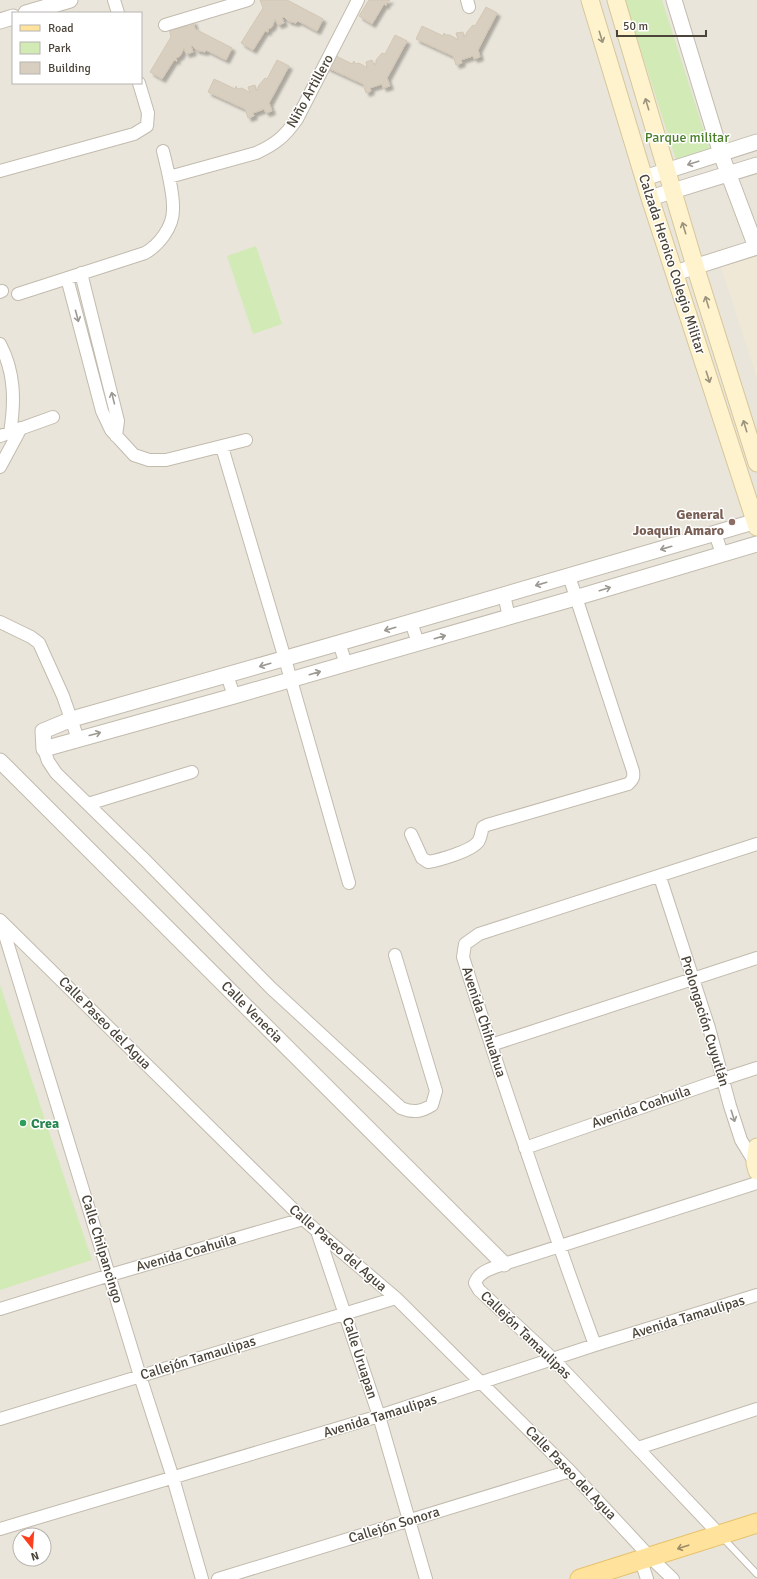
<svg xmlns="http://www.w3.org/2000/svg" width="757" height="1579" font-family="Signika,sans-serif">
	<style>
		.residential { fill: #eae5da; fill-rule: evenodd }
		.education { fill: #efe8d6 }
		.green { fill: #d2eab5 }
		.building { fill: #d8cfc1; stroke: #d3c7b4; filter: url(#shadow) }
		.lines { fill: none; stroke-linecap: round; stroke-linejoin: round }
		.service-casing { stroke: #c2bbae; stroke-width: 8 }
		.minor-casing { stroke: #c2bbae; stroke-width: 14 }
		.tertiary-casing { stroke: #c2bbae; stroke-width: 17 }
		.secondary-casing { stroke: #d6c79b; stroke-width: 19 }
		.primary-casing { stroke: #e6c16a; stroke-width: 21 }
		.service { stroke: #fff; stroke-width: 6 }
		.minor { stroke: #fff; stroke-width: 12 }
		.tertiary { stroke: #fff; stroke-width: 15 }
		.secondary { stroke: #fff3cd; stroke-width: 17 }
		.primary { stroke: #ffe39c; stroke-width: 19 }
		.oneway { stroke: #9c937c }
		.oneway2 { stroke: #9c9892 }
		.oneway3 { stroke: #9c8c66 }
		.education-dot { fill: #8d6e63; stroke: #fff; stroke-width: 1.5 }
		.leisure-dot { fill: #2e9e5b; stroke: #fff; stroke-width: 1.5 }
		.labels { text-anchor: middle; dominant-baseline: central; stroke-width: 3; stroke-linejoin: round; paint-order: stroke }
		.street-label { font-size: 14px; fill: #4b4439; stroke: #fff }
		.park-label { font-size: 14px; fill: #4a7f2a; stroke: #fff }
		.education-label { font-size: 14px; font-weight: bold; fill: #785e54; stroke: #fff; text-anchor: end }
		.leisure-label { font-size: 14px; font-weight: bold; fill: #27864d; stroke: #fff; text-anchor: start }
	</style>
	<defs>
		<filter id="shadow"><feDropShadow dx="3.5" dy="3.5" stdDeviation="1" flood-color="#0004"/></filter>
	</defs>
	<rect width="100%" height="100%" fill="#f6f3ec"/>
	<path class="residential" d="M0,0H757V1579H0ZM13,13H141V83H13ZM20,1535H44V1559H20Z"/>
	<path class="education" d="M757,255V378L721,267Z"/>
	<path class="green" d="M625,0H662L710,150L676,160Z
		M256,246L282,324L253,334L227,256Z
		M0,985L92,1260L0,1290Z"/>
	<path class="building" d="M260,0H287L323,19L317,31L298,21L296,23L288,21L284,17L282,18L284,23L278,25L275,19L272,27L268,29V32L265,31L253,50L241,43L263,8Z
		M369,0H390L386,3V6L384,4L372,24L359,16Z
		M486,7L497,13L478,50L480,57L474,59L473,56L461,60L462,63L456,65L453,56L416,39L422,26L443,36L444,33L446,35H450L458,40L456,33L463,32L464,37L466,36L467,32L473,25L475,26Z
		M193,21L195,29L232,48L226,60L206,50L205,52L196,50L193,46H191L193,52L186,54L184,48L180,56L176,58L177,61L174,60L162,79L150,72L171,37L169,28L175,26V29L187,26L186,23Z
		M395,35L407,41L387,78L390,86L383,88L382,84L370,88L371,91L366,93L363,84L326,67L332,54L352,64L354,61L355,64L359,63L367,68L366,62L372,60L374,65H376V60L382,53L385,54Z
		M277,60L289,66L269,103L272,111L266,113L264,109L253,113L254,116L248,118L245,109L208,92L214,79L235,89L236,86L237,89L242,88L250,93L248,87L255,85L256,90H258L259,85L265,78L267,79Z"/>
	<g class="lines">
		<g class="service-casing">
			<path id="service" d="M722,1537L757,1574"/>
		</g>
		<g class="minor-casing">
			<path id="minor" d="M114,0L118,13
				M467,0L469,7
				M165,25L248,0
				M0,171L134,134L147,126L148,113L139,83
				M169,177L256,153C276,144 285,136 297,119L358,0
				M81,273L118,421L116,436
				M67,278L102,411L111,430L134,455L149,460H166L246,440
				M0,292L2,291
				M18,294L145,253C159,245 173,227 173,210C174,193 167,168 163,151
				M0,344C15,372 15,402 10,433
				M0,436L53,417
				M222,447L285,659L349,883
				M0,467L21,428
				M715,533L722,554
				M504,595L509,617
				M0,622L31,637L39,643L63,696L78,739
				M411,622L418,643
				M339,643L346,664
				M227,675L234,696
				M44,749L48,761L56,773L145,860L271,988L401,1108C413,1113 421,1112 432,1105L436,1091L395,955
				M88,804L192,772
				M411,834L422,858L428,862C440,860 471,851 478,842C481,838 481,832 483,827L487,825L628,784C633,780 634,777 633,771L569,576
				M660,877L709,1028L730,1106L741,1140L755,1163
				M0,920L303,1219L396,1298L570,1471L651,1558L673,1579
				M1,922L140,1376L173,1478L202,1579
				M491,1045L757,958
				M525,1148L723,1079L757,1068
				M317,1231L379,1416L426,1579
				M0,1309L110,1275L303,1219
				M595,1345C548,1217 504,1088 463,957L465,944L479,934L757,844
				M0,1419L396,1298
				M638,1448L757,1409
				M0,1529L379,1416L595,1345L757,1295
				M720,1535L553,1359L479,1290L475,1283C479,1271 493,1268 504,1264L757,1183
				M641,1561L647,1579
				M218,1579L570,1471"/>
		</g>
		<g class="tertiary-casing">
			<path id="tertiary" d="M674,0L721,154L756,247
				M26,13L70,0
				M0,21L13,17
				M644,178L757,142
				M650,198L757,165
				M675,273L757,247
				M757,521L339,643L72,719L43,731L44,749L234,696L575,598L757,544
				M0,761L504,1264"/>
		</g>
		<g class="secondary-casing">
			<path id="secondary" d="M590,0L650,198L757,527
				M616,0L695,266L757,463
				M757,1147L755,1163L757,1171"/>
		</g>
		<g class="primary-casing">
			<path id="primary" d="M580,1579L757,1523"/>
		</g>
		<use href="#service" class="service"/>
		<use href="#minor" class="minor"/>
		<use href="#tertiary" class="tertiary"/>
		<use href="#secondary" class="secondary"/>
		<use href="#primary" class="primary"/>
	</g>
	<defs><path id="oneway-shaft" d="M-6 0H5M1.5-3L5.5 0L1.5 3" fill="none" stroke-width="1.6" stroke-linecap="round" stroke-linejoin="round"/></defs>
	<g class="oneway">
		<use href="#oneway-shaft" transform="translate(601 37) rotate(73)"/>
		<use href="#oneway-shaft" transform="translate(647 104) rotate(-107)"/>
		<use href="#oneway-shaft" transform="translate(684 228) rotate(-107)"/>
		<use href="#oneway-shaft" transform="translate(707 302) rotate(-107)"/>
		<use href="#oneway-shaft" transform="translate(708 377) rotate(72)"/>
		<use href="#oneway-shaft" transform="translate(745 426) rotate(-107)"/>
	</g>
	<g class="oneway2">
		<use href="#oneway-shaft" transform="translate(693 163) rotate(162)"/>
		<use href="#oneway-shaft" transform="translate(77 316) rotate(75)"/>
		<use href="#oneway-shaft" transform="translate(113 398) rotate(-104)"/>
		<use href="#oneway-shaft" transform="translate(666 548) rotate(164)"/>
		<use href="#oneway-shaft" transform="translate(541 584) rotate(164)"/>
		<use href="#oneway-shaft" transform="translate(605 589) rotate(-17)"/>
		<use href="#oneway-shaft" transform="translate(390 629) rotate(164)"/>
		<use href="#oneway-shaft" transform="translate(440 637) rotate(-16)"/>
		<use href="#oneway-shaft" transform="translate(265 665) rotate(164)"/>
		<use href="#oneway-shaft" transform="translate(315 673) rotate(-16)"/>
		<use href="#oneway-shaft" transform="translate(95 734) rotate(-15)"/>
		<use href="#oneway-shaft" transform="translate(733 1116) rotate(72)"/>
	</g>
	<use class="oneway3" href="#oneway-shaft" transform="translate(683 1547) rotate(162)"/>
	<circle class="education-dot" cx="732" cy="522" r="4"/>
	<circle class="leisure-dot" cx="23" cy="1123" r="4"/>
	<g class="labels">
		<g class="street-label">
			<text transform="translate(310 91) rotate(-61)">Niño Artillero</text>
			<text transform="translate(672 264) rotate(72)">Calzada Heroico Colegio Militar</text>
			<text transform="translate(252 1012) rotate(45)">Calle Venecia</text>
			<text transform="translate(705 1021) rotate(73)">Prolongación Cuyutlán</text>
			<text transform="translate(484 1022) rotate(72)">Avenida Chihuahua</text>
			<text transform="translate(105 1023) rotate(45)">Calle Paseo del Agua</text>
			<text transform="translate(641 1107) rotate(-19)">Avenida Coahuila</text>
			<text transform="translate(338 1248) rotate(41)">Calle Paseo del Agua</text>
			<text transform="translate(102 1249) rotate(73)">Calle Chilpancingo</text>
			<text transform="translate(186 1253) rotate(-16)">Avenida Coahuila</text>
			<text transform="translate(688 1317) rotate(-17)">Avenida Tamaulipas</text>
			<text transform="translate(526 1335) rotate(44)">Callejón Tamaulipas</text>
			<text transform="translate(198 1358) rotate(-17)">Callejón Tamaulipas</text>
			<text transform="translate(360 1358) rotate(72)">Calle Uruapan</text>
			<text transform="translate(380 1416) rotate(-17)">Avenida Tamaulipas</text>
			<text transform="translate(571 1473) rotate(46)">Calle Paseo del Agua</text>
			<text transform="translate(394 1525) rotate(-17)">Callejón Sonora</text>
		</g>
		<g class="park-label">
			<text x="687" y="137">Parque militar</text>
		</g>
		<g class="education-label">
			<text x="724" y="514">General<tspan x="724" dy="16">Joaquin Amaro</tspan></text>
		</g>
		<g class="leisure-label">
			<text x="31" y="1123">Crea</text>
		</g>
	</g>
	<rect x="12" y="12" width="130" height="72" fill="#ffffff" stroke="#b7b4b0"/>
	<rect x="20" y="25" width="20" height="6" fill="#ffe39c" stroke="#b7b4b0"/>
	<text x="48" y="32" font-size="12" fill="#4b4439">Road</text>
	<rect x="20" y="42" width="20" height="12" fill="#d2eab5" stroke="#b7b4b0"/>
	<text x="48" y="52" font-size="12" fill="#4b4439">Park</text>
	<rect x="20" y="62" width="20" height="12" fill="#d8cfc1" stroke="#b7b4b0"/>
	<text x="48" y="72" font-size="12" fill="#4b4439">Building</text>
	<g transform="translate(32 1547) rotate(163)"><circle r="19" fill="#ffffff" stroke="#b7b4b0"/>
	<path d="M0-3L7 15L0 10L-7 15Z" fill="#fc3f1d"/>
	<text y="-6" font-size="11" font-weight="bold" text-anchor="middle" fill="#4b4439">N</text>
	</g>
	<path d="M617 30v6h89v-6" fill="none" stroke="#4b4439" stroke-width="2"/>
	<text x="623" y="30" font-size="12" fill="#4b4439" stroke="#ffffff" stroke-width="3" paint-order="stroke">50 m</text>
</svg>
